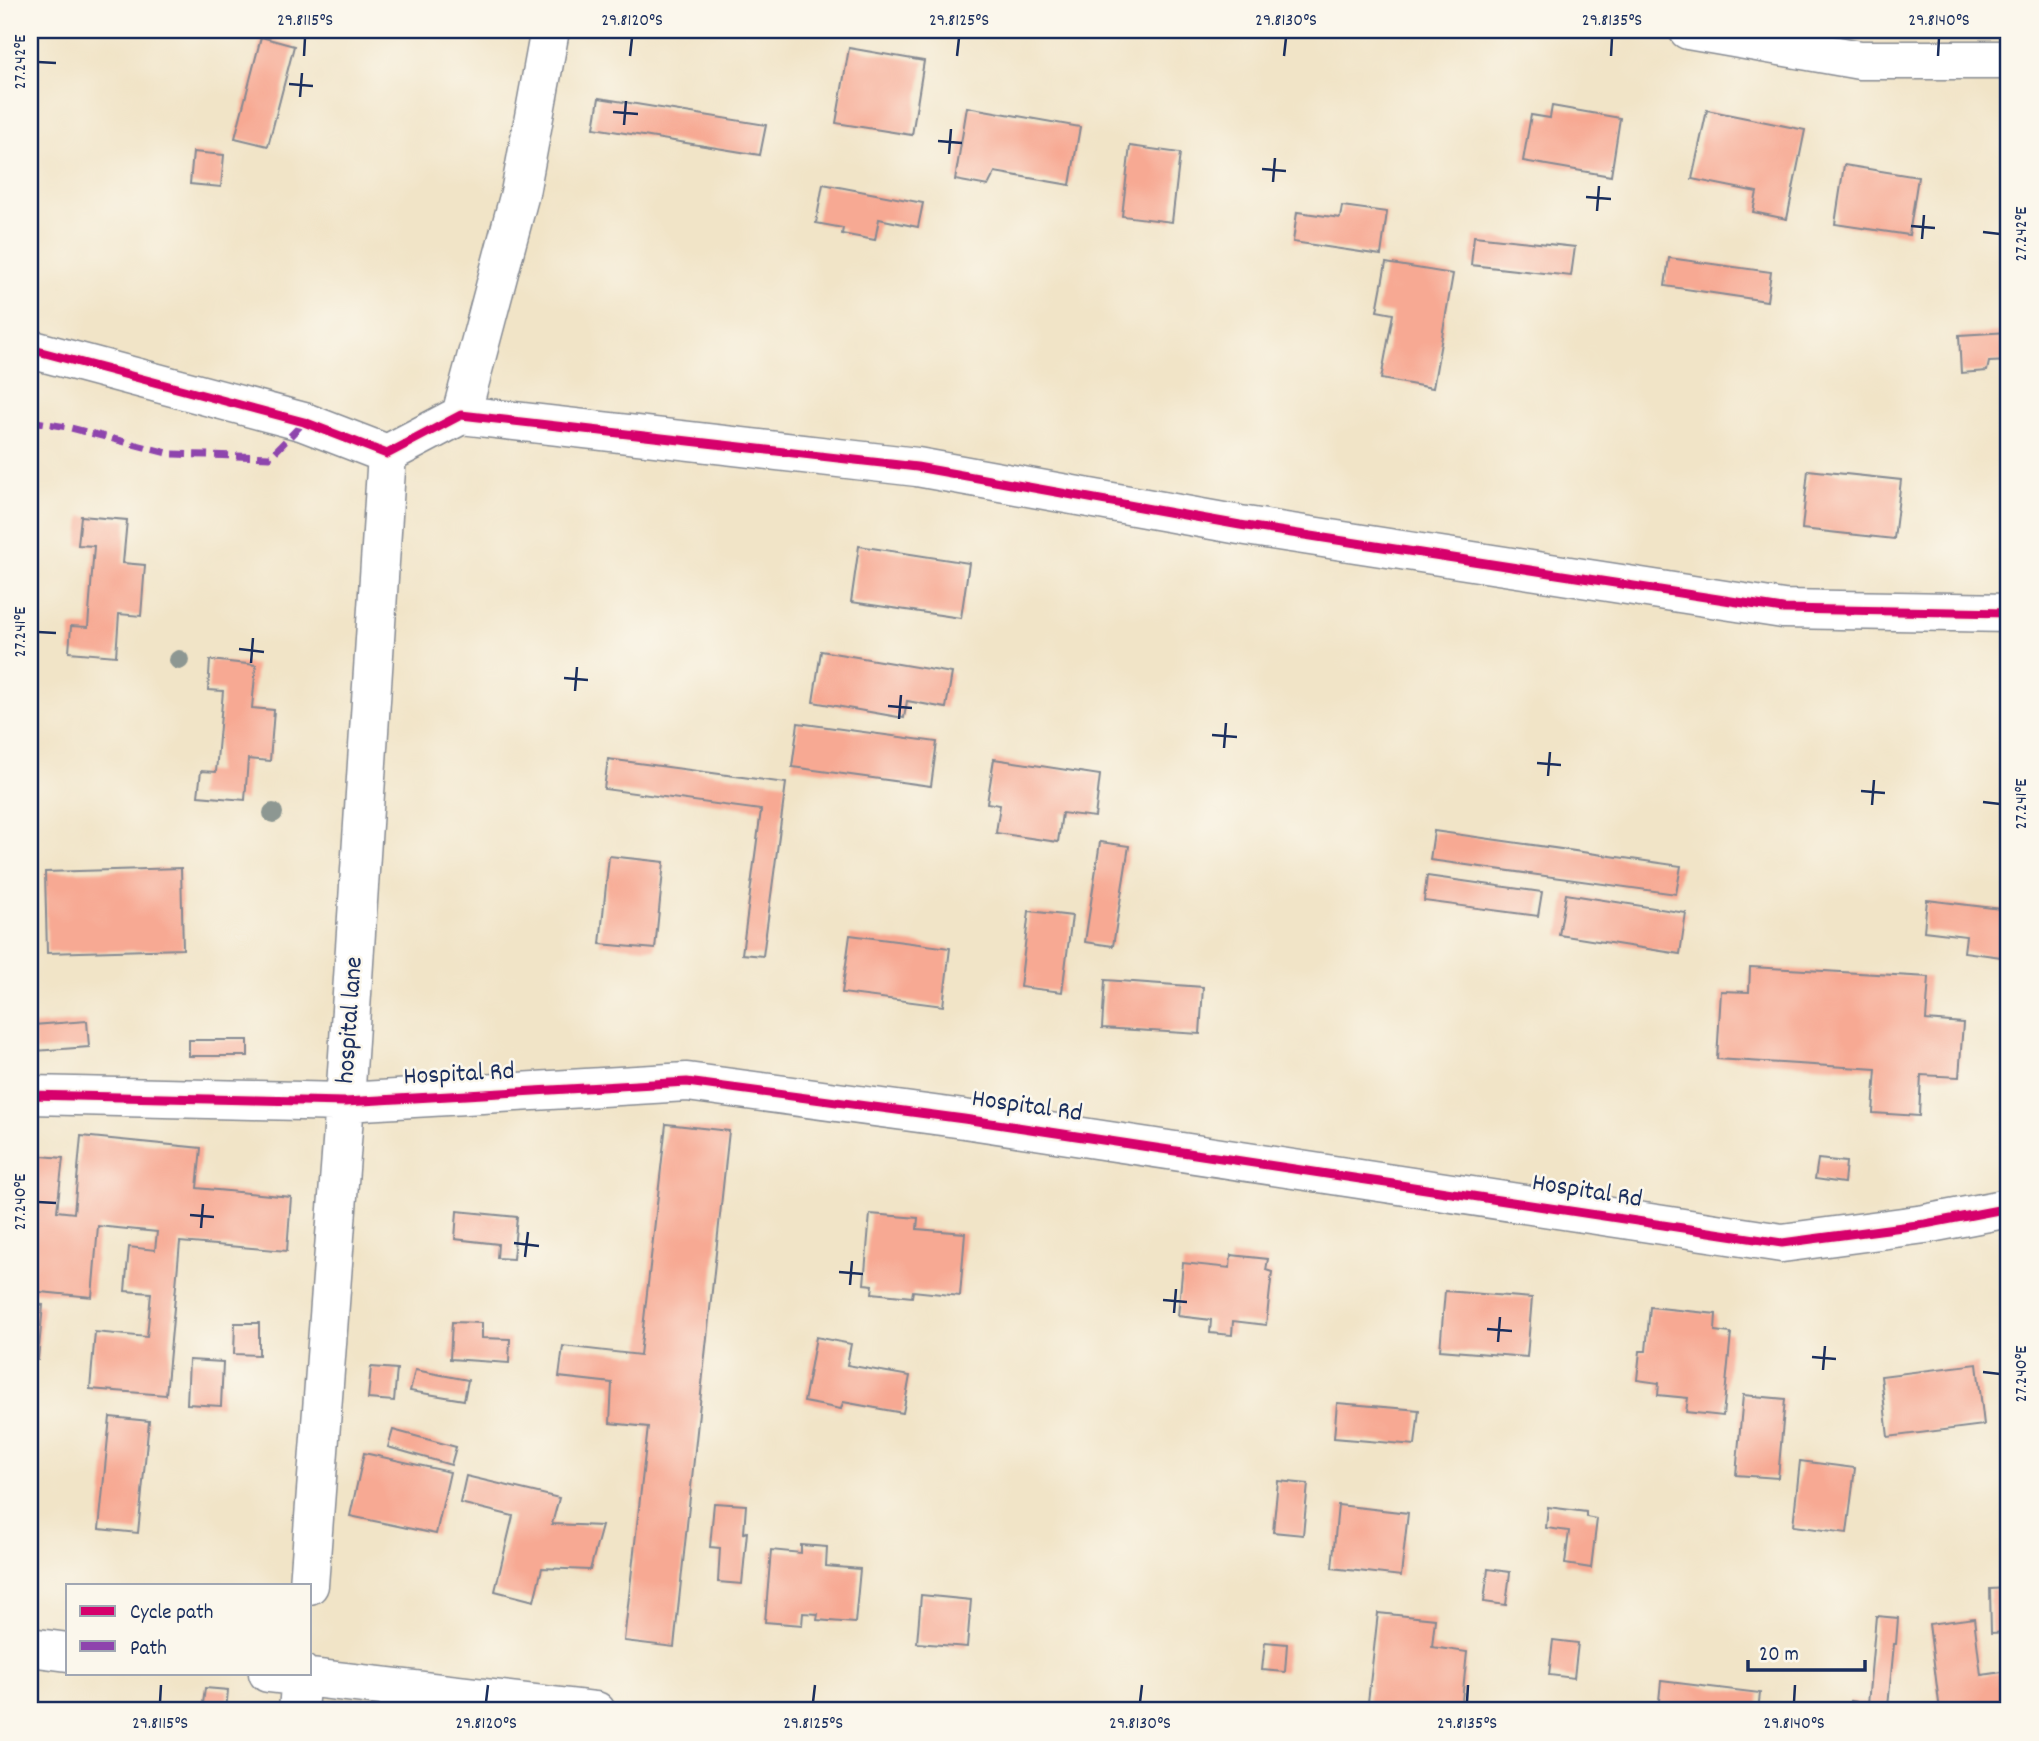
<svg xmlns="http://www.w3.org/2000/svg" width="2039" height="1741" font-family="Dekko,sans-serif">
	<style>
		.building { fill: #f7a993 }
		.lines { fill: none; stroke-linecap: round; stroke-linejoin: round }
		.minor-casing { stroke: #868a92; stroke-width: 41 }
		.minor { stroke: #fff; stroke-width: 38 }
		.quiet { stroke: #8e44ad; stroke-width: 7; stroke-dasharray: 14 7; stroke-linecap: butt }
		.cycleway-casing { stroke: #fbf7ec; stroke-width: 13 }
		.cycleway { stroke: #d6006c; stroke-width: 9 }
		.tree { fill: #8d9792 }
		.ticks { fill: none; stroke: #1b2f5e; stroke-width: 2.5 }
		.labels { text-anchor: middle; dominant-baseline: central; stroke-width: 5; stroke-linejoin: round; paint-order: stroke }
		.street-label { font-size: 26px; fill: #1b2f5e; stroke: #fbf7ec }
		.neatline { fill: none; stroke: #1b2f5e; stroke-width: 2.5 }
		.ticks-label { font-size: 18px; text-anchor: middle; fill: #1b2f5e }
	</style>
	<rect width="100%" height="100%" fill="#fbf7ec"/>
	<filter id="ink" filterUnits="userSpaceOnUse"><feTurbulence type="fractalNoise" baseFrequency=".0143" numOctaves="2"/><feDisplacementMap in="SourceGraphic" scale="14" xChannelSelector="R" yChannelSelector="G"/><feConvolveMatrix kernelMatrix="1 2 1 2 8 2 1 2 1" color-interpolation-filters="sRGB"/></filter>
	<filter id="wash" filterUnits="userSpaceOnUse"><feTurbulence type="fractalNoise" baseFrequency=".00686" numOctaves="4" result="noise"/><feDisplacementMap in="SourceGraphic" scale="28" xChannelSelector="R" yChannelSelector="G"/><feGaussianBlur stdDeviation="1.57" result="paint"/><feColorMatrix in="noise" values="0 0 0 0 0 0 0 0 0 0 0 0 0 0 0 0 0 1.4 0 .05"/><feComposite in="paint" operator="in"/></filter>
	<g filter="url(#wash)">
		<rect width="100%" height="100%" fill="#f1e4c7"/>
		<g id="blocks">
			<path class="building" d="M261,37L294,46L268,146L235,138Z
				M849,48L924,61L912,135L836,123Z
				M599,98L766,125L760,155L594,128Z
				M1552,106L1620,118L1611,176L1523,161L1531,115L1550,118Z
				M967,107L1080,127L1070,185L995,172L988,186L955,180Z
				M1707,110L1805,130L1787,219L1753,212L1757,192L1692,179Z
				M1130,146L1180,153L1172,222L1122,216Z
				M193,152L224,155L221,187L190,184Z
				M1844,165L1918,177L1909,235L1835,224Z
				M823,184L923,203L918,227L879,219L875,240L842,234L843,228L816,223Z
				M1342,206L1387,212L1381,255L1293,242L1297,212L1340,218Z
				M1474,236L1575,247L1571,276L1471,265Z
				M1669,258L1771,272L1767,301L1665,286Z
				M1386,263L1453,274L1433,388L1381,379L1393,314L1377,311Z
				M2009,332V361L1989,362L1987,371L1961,373L1959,335Z
				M1808,470L1901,480L1894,539L1802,529Z
				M81,516L127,520L123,563L145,565L141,616L119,614L116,656L69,652L71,626L88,627L94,546L78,545Z
				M859,546L969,563L961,618L851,602Z
				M821,651L952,673L946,708L907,701L904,718L813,702Z
				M210,660L256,665L252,708L274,710L270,761L248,759L245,800L198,796L201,771L216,772L223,691L208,690Z
				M798,723L937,742L931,786L792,767Z
				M608,759L786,783L763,956L742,954L761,810L604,789Z
				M994,759L1100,775L1095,817L1062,813L1058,842L996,833L1000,805L987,803Z
				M1434,831L1681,866L1676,894L1430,860Z
				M1100,842L1129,846L1113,946L1085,942Z
				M609,856L664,862L655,949L600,944Z
				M181,868L183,949L47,953L45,872Z
				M1427,876L1542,892L1538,916L1424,901Z
				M1566,894L1686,913L1680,954L1559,935Z
				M1927,900L2009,910V958L1964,952L1966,936L1924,931Z
				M1029,911L1072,916L1062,992L1020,987Z
				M850,935L950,948L943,1006L842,993Z
				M1750,967L1929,977L1926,1020L1963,1023L1959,1077L1921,1075L1919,1116L1873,1113L1876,1069L1717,1059L1721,991L1749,992Z
				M1105,980L1203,987L1200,1034L1102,1028Z
				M87,1021L89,1047L35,1051L33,1025Z
				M189,1040H248V1056H189Z
				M666,1124L729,1131L674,1647L624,1641L648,1427L610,1423L612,1383L559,1377L563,1346L640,1355Z
				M81,1136L201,1148L197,1188L291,1197L287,1251L180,1242L166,1395L90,1389L95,1332L147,1337L151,1293L125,1291L129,1247L155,1250L157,1232L98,1226L92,1297L30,1291V1155L63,1158L57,1211L74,1213Z
				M1818,1159L1846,1162L1844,1183L1815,1179Z
				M457,1211L517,1217L513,1259L497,1258L498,1244L455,1239Z
				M870,1214L918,1218L917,1229L965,1233L960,1296L913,1291L912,1297L872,1293L873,1285L864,1284Z
				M1231,1255L1268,1259L1266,1270L1272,1272L1266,1325L1233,1321L1232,1335L1210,1333L1211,1320L1178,1316L1183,1263L1230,1268Z
				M1445,1291L1532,1298L1527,1357L1440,1350Z
				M30,1304L43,1305L38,1360L30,1359Z
				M1650,1307L1716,1314L1715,1331L1731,1333L1723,1416L1686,1412L1688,1398L1658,1395L1659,1383L1637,1380L1640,1351H1646Z
				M452,1322L482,1323V1338L510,1339L509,1363L450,1359Z
				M235,1323H259V1355L234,1354Z
				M816,1337L851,1344L847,1365L910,1376L903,1413L843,1402L841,1409L804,1402Z
				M189,1360L223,1362L221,1406L187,1404Z
				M1977,1364L1984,1425L1888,1437L1881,1376Z
				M371,1367L397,1369L394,1401L368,1399Z
				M415,1370L468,1380L464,1400L410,1391Z
				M1743,1395L1785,1399L1778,1478L1736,1475Z
				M1337,1403L1419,1410L1415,1445L1334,1438Z
				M110,1417L149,1421L138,1533L99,1529Z
				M393,1430L456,1447L451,1465L388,1447Z
				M364,1453L450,1472L436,1534L350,1516Z
				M1800,1461L1855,1468L1847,1533L1793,1526Z
				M466,1476L559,1498L552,1524L602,1526L590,1570L542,1568L534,1601L495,1591L513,1516L460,1503Z
				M1278,1481L1308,1484L1303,1535L1273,1532Z
				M714,1503L746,1505L744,1533L747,1532L742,1584L718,1582L720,1548L710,1547Z
				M1338,1505L1408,1513L1401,1576L1332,1568Z
				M1548,1507L1586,1512V1517L1597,1519L1591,1568L1565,1564L1569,1531L1546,1528Z
				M801,1545L827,1547L826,1566L860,1569L855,1623L817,1620L818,1614L803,1613L802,1625L765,1622L771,1550L801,1553Z
				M1488,1569L1510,1572L1506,1605L1484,1602Z
				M2009,1588V1632L1991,1633L1990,1589Z
				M921,1595L971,1600L967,1647L917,1643Z
				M1378,1613L1435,1619L1432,1647L1467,1652L1461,1711L1404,1706V1711H1367Z
				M1876,1616L1898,1618L1896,1644H1894L1888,1707H1895V1711H1849L1851,1701L1868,1704Z
				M1974,1618L1981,1675L2009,1671V1711H1940L1929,1624Z
				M1553,1640L1578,1643L1574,1678L1549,1675Z
				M1265,1642L1287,1644L1285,1672L1262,1670Z
				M1661,1681L1760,1693L1758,1711H1658Z
				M205,1688L228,1690L226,1711H202Z"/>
		</g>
	</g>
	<g filter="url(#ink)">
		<use href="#blocks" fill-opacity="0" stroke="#868a92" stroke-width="2"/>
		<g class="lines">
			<g class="minor-casing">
				<path id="minor" d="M1688,30L1860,60H2009
					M30,349L304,422L387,454L461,415L917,467L1240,525L1783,609L2009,613
					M461,415L520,193L550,30
					M30,1095L345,1102L687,1082L964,1119L1782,1243L1925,1224L2009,1208
					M309,1585L345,1102L387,454
					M30,1647L68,1652
					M268,1673L596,1711
					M298,1711L301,1673"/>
			</g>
			<use href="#minor" class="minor"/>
			<path class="quiet" d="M30,421L67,427L171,454L270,457L304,422"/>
			<g class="cycleway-casing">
				<path id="cycleway" d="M30,349L304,422L387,454L461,415L917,467L1240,525L1783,609L2009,613
					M30,1095L345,1102L687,1082L964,1119L1782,1243L1925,1224L2009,1208"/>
			</g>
			<use href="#cycleway" class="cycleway"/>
		</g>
		<g class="tree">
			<circle cx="179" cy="660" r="10"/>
			<circle cx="273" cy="813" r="10"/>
		</g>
	</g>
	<path class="ticks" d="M304,56L305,38M630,56L632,38M957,56L959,38M1284,56L1286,38M1611,56L1612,38M1938,56L1939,38M38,62L56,63M289,84L313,86M300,97L302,73M613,112L638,114M624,125L626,101M938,141L962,143M949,154L951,129M1262,169L1286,171M1273,182L1275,158M1586,197L1611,199M1597,211L1599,186M1911,226L1935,228M1983,232L2000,234M1922,239L1924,215M38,632L56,633M239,649L264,652M251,663L253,638M564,678L588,680M575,691L577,667M888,706L912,708M899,719L901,695M1212,735L1237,737M1224,748L1226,723M1537,763L1561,765M1548,776L1550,752M1861,791L1885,793M1983,802L2000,804M1872,805L1874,780M38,1202L56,1203M190,1215L214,1217M201,1228L203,1204M514,1243L539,1246M525,1257L528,1232M839,1272L863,1274M850,1285L852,1261M1163,1300L1187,1302M1174,1313L1176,1289M1487,1329L1512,1331M1498,1342L1500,1317M1812,1357L1836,1359M1823,1370L1825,1346M1983,1372L2000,1374M160,1702L161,1685M486,1702L488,1685M813,1702L815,1685M1140,1702L1142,1685M1467,1702L1468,1685M1794,1702L1795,1685"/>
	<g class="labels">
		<g class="street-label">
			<text transform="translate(351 1020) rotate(-86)">hospital lane</text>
			<text transform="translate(459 1075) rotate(-3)">Hospital Rd</text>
			<text transform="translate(1027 1107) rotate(8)">Hospital Rd</text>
			<text transform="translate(1587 1192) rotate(9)">Hospital Rd</text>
		</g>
	</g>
	<rect width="2039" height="1741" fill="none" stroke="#fbf7ec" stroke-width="77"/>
	<rect x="66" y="1584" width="245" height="91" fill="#fbf7ec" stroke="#a1a7b3" stroke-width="2"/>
	<rect x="80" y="1606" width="35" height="10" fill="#d6006c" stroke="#a1a7b3" stroke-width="2"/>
	<text x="130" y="1618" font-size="21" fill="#1b2f5e">Cycle path</text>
	<rect x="80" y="1641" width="35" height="10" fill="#8e44ad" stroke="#a1a7b3" stroke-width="2"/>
	<text x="130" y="1654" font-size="21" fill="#1b2f5e">Path</text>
	<path d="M1748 1660v10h117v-10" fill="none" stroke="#1b2f5e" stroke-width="3.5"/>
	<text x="1759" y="1660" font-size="21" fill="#1b2f5e" stroke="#fbf7ec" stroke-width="5" paint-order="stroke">20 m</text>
	<rect x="38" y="38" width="1962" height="1664" class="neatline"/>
	<g class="ticks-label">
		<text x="305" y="25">29.8115°S</text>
		<text x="632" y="25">29.8120°S</text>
		<text x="959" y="25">29.8125°S</text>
		<text x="1286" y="25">29.8130°S</text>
		<text x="1612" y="25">29.8135°S</text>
		<text x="1939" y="25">29.8140°S</text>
		<text transform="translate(19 62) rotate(-90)" y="6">27.242°E</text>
		<text transform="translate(2020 234) rotate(-90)" y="6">27.242°E</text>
		<text transform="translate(19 632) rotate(-90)" y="6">27.241°E</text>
		<text transform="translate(2020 804) rotate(-90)" y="6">27.241°E</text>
		<text transform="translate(19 1202) rotate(-90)" y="6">27.240°E</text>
		<text transform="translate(2020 1374) rotate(-90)" y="6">27.240°E</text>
		<text x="160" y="1728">29.8115°S</text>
		<text x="486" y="1728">29.8120°S</text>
		<text x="813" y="1728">29.8125°S</text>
		<text x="1140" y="1728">29.8130°S</text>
		<text x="1467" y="1728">29.8135°S</text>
		<text x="1794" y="1728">29.8140°S</text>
	</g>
</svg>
